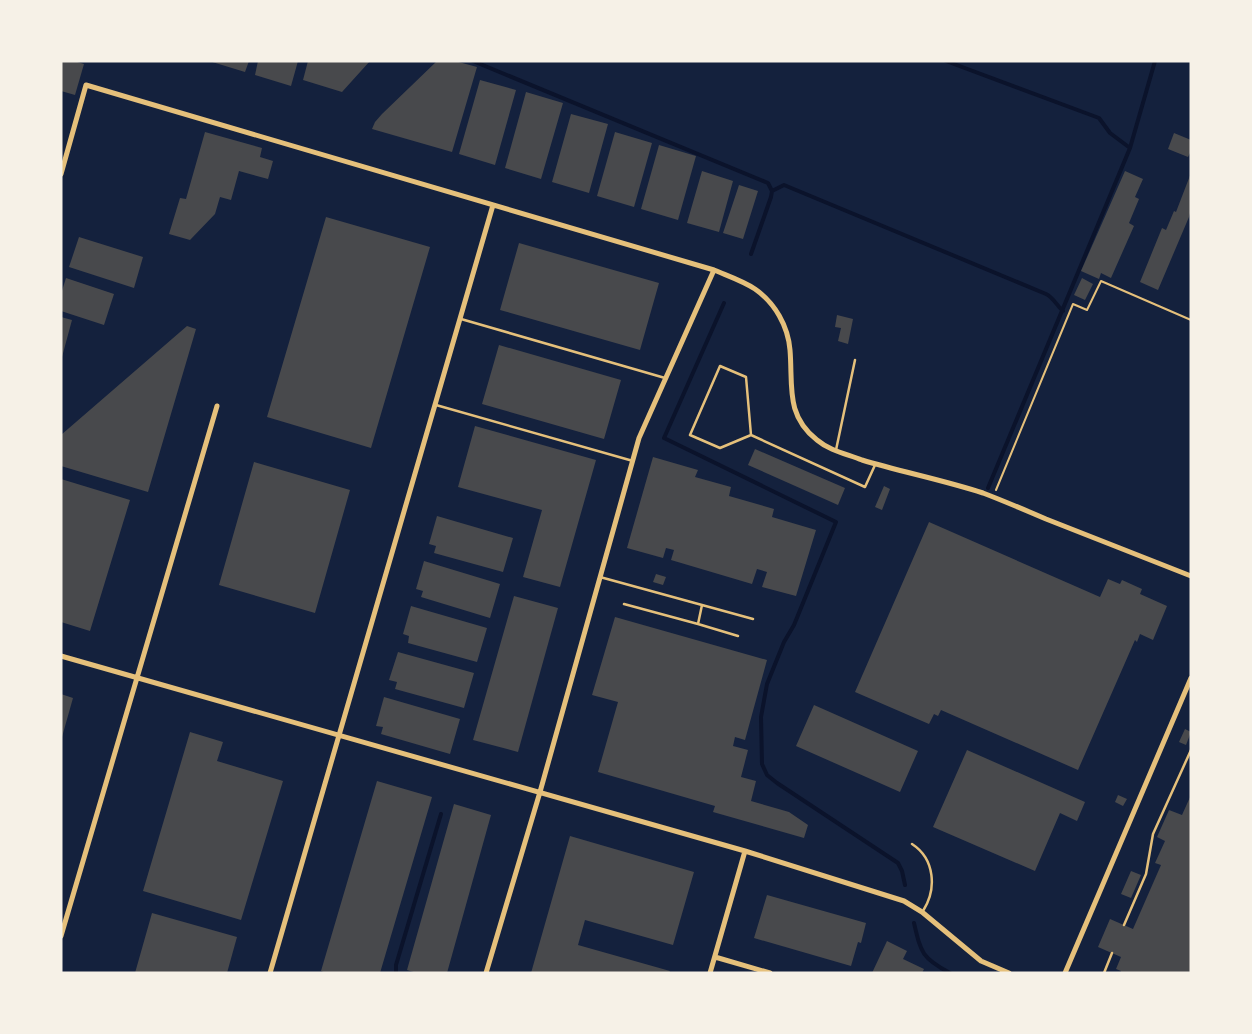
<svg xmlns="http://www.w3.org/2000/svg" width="1252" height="1034" font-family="Raleway,sans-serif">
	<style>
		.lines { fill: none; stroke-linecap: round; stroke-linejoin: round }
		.stream { stroke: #0b132b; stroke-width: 4 }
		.building { fill: #48494c }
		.path { stroke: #e5c07b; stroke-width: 2 }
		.service { stroke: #e5c07b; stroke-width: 2.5 }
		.minor { stroke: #e5c07b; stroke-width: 5 }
	</style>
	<rect width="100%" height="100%" fill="#14213d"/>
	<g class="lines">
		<path class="stream" d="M473,61L768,183L772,191L771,197L751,254
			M946,61L1099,118L1110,133L1130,148
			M772,191L784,185L1046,294C1054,298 1056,305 1063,311
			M724,303L664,438L836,522L794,625L784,642L767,684L761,717L762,764L767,775L777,783L898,863L902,871L905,885
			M988,488L1130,148L1155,61
			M914,923C921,953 922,958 950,973
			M396,973V965L441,814"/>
	</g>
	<path class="building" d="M61,61H74L84,64L75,95L61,91Z
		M209,61H249L245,72Z
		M258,61H298L291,86L255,75Z
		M308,61H370L342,92L303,80Z
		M437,61H455L477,67L452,152L372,129L375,122L382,114Z
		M480,80L516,90L495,165L459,154Z
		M526,92L563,103L541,179L505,168Z
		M571,114L608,124L589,193L552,182Z
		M205,132L262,148L260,157L273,161L268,179L239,171L231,200L220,197L215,214L190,240L169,234L180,198L186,199Z
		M615,132L652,143L634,207L597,196Z
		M1174,133L1191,140V151L1188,157L1168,149Z
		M659,145L696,156L678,220L641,209Z
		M702,171L733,181L719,232L687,223Z
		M1125,171L1143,179L1135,197L1139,199L1129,223L1134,226L1111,278L1101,273L1099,279L1081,271Z
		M1191,173V209L1189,217L1158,290L1140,282L1162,228L1166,230L1174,211L1176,212Z
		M739,185L758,191L743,239L723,233Z
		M326,217L430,247L371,448L267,417Z
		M79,237L143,257L134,288L69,267Z
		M519,243L659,283L640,350L500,310Z
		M66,278L114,294L104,325L61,311V294Z
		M1082,278L1093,284L1085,300L1074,295Z
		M837,315L853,319L848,344L838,341L841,328L835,327Z
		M61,317L72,320L62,357H61Z
		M187,326L196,329L148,492L61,466V435Z
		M499,345L621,380L604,439L482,404Z
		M475,426L596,460L560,587L523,577L542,510L458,487Z
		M755,449L845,488L838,505L748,465Z
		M653,457L698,470L695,477L731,487L729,496L774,509L772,517L816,530L796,596L762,587L767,572L757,569L752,584L671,560L674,550L666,548L663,558L627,548Z
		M254,462L350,490L315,613L219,585Z
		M61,479L130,500L90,631L61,622Z
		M884,486L890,489L882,510L875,507Z
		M437,516L513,538L503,572L434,553L436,546L429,544Z
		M929,522L1100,597L1108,579L1120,584L1122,580L1142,589L1140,594L1167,606L1153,640L1140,634L1137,642L1135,640L1078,770L941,710L938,716L934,714L929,724L855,692Z
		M424,561L500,584L490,618L421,597L423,591L416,589Z
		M656,574L666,577L663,585L653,582Z
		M514,596L558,608L518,752L473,740Z
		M411,606L487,628L477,662L408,643L409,636L403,634Z
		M615,617L767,660L745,740L735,737L733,746L748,750L741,777L756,781L751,801L789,812L808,825L804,838L713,812L715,806L598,772L618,702L592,695Z
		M398,652L474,673L464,708L395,689L397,682L389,680Z
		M61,694L73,698L62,737H61Z
		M384,697L460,719L450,754L381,734L383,727L376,726Z
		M814,705L918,751L900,792L796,746Z
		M1185,729L1191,732L1186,745L1179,742Z
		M190,732L223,742L217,761L283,781L241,920L143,891Z
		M967,750L1085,802L1077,821L1060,813L1035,871L933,827Z
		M377,781L432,797L380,973H326L321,971Z
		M1118,795L1127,799L1123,806L1115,802Z
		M1191,795V973H1120L1121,971L1116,969L1121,957L1098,947L1110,919L1133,929L1161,865L1155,863L1165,841L1157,837L1169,810L1182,815Z
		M454,804L491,815L447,973H417L407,970Z
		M570,836L694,872L673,945L585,920L578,945L670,971L669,973H531Z
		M1131,871L1141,875L1131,898L1121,894Z
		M767,895L866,923L861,943L858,942L851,966L754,938Z
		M152,913L237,937L227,973H135Z
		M887,941L907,951L903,959L924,969L922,973H872Z"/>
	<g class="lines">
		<path class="path" d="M996,490L1073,304L1087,310L1101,281L1191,320"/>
		<path class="service" d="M461,319L665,378
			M720,366L746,377L751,435L720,448L690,435Z
			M436,405L633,461
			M751,435L865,487L875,465
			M836,450L855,360
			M600,577L753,619
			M624,604L698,624
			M702,605L698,624L738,636
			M912,844C935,859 937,889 923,911
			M1124,925L1146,874L1153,834L1191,750
			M1104,973L1112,953"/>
		<path class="minor" d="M61,174L86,85L714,270C728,276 743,281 755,289C775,303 788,326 790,350C793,385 785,415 817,440C830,451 847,454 862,460C902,472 943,480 983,493C1004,501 1025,510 1046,519C1094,538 1143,557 1191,576
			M61,656L745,851L904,901L922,912L981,961L1009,973
			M61,936L217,406
			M715,957L770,973
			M270,973L493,205
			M486,973L540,792L639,438L714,270
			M710,973L745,851
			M1065,973L1191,678"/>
	</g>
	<rect width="1252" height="1034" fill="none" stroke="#f6f1e7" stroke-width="125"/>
</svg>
